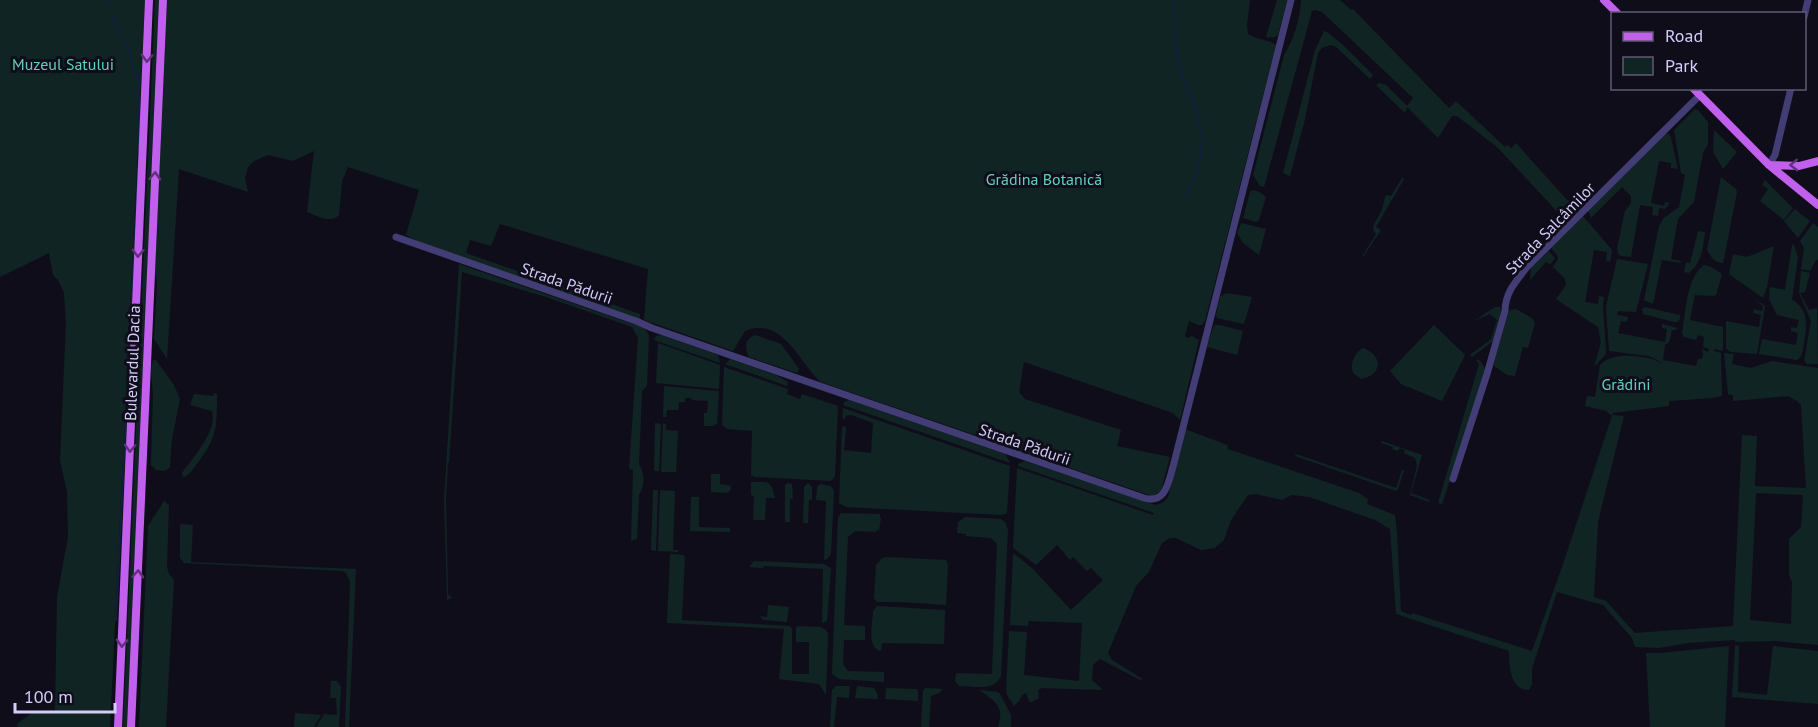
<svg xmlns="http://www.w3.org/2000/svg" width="1818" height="727" font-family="'PT Sans',sans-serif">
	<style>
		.green { fill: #112424; fill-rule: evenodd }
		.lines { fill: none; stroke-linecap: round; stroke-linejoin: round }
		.stream { stroke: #111f3b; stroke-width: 2 }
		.minor { stroke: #433d75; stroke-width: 7 }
		.major { stroke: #c060ed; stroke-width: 8 }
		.oneway { stroke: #5f3279 }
		.labels { text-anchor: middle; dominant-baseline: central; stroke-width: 6; stroke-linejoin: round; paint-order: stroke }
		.park-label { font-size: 16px; fill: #62d0bb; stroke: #100d1b }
		.street-label { font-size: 16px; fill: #d4cdf9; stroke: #100d1b }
	</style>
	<rect width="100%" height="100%" fill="#100d1b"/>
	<path class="green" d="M0,0H145L110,727H18L17,724L34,711L55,712L57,597L68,537L67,492L60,460L66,322L64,293L58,280L53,275L49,253L0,277Z
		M155,0H159L127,727H123Z
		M167,0H1250L1247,25L1248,34C1257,40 1268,39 1276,45L1205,321L1202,325H1198L1189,321L1185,336L1188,338L1192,336L1199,340L1180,420L1173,413L1024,362L1019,392L1025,399L1121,430L1117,446L1170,457L1161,491L1152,496L821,382C799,363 783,315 745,331L733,351L644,320L648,269L500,224L491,246L470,240L466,253L640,314V320L428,247L406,235L419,190L348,167L342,181L339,215C330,224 318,216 307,212L314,151L293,161L268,155L254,161L248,167L245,178L248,192L179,169L167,359L154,339L157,282L155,273Z
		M1277,0H1287L1278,35C1275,38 1270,38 1266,37Z
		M1301,0H1340L1351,10L1353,9L1449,108L1456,101L1505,147L1507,145L1511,148L1516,143L1567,200L1577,201L1591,187L1594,194L1566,221L1497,147L1457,116H1452L1438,138L1407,107L1405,113L1376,85L1379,83L1386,85L1407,106L1413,98L1322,12L1315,10L1312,11L1264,187L1260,186L1253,175L1284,55C1294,40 1300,18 1301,0Z
		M1324,31L1327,32L1343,45L1373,75L1370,79L1335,46L1330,45L1322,48L1318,53L1305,119L1290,176L1283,173L1315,50Z
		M1695,109L1698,110L1708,122V144L1703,153L1694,202L1678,219L1671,259L1681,261V263L1662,260L1653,304L1644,300L1659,226L1664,218L1679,207L1685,175L1681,173L1674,130Z
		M1714,130L1737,152L1723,169L1713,152Z
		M1665,134H1669L1671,138L1678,169L1671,168V163L1659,161L1651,203L1664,206L1665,202L1670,203L1665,209L1659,208L1658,216L1652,215L1653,207L1640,205L1631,257L1621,256L1618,254L1617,248L1625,211L1631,203V196L1622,187L1591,218L1588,211Z
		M1721,177L1736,189L1737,192L1724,259L1723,263C1714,263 1711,257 1707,250Z
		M1402,178L1404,179L1376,227L1381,230L1363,257V255L1376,234L1373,230L1374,224L1381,212L1386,195L1391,196Z
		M1765,180L1793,208L1784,220L1760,201L1768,189L1762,185Z
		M1253,190L1260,192L1266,197L1259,220L1256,222L1243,218L1250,192Z
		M1795,209L1810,221L1798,238L1784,221Z
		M1583,216L1612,250L1610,262L1606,261L1607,252L1594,250L1585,302L1598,304L1599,296L1604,297L1603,304L1606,354L1594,367L1601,342L1598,327L1556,299L1566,285L1565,279L1553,267L1558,259L1557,255L1551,248Z
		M1241,223L1266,229L1259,255L1243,243L1237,233Z
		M1813,223L1818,227V260H1816L1810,271L1801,269L1804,248L1800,241Z
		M1698,231L1705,232C1703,248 1702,262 1689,273L1684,272L1686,262L1690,263Z
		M1792,245H1794L1798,257L1792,300C1809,309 1807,326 1804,343C1803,350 1803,356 1797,360L1759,354L1762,339L1796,345L1798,333L1791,331V327L1797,328L1799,320L1777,315L1769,299L1770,287L1785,290Z
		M1774,246L1767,287L1763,298L1729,274L1733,254L1747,257Z
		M1549,251L1555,258L1550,265L1546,262L1530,280L1531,268Z
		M1617,259L1648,264L1636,312L1618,311L1617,315L1628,317L1627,322L1621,321L1618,333L1665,342L1667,329L1662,328V324L1678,328L1675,330H1672L1669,342L1665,345L1663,360L1696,366L1698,359H1701L1703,356L1702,349L1708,352L1709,349L1703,347L1704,337L1698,335L1696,340L1684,337L1682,333C1686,312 1686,278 1704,265C1710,266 1718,270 1722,275L1716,295L1713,296L1695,295L1690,320L1723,327V351L1714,349V351L1721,353L1722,396L1712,398L1669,401V406L1613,413L1612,415L1624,416L1598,522L1594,597L1606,601L1635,633L1733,626L1742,435L1757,436L1755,486L1806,488L1801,405L1797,401L1788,396L1733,401V395L1728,394L1724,353L1734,354L1732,364L1751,368L1772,361L1818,368V645L1776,641L1735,642V640L1688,643L1659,648L1635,647L1632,638L1603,605L1557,592L1535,659L1532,669V684L1529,690C1510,690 1509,665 1509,651L1396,614L1390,529L1375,520L1309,497L1292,495L1282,500L1255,494L1248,495L1231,520L1224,540L1215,548L1201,550L1176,538H1170L1162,543L1149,572L1136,586L1108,653L1112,660L1141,678L1142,681L1100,659L1093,665L1092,680L1103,690L1042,688L1038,690L1039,698L1030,703L1026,693L1022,695L1019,701L1014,706L1006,693L1009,631L1027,632L1024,675L1079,681L1082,623L1029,621L1028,626L1010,625L1013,553L1032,568L1071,610L1103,580L1091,568L1087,571L1073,557L1070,560L1057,545L1036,565L1013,548L1017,468L1153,515L1154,513L1018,466V464L1025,461L1155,505C1161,504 1164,502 1168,497L1185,429L1227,445L1228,449L1359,493L1368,499L1367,504L1395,515L1397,534L1401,611L1411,615L1412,613L1532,651L1562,567L1612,416L1606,411L1585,406L1587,396L1595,397L1600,365C1612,353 1632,355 1648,358C1654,359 1657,362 1663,363L1649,356L1609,351L1606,307ZM1756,493L1803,495L1801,527L1789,539V575L1792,582L1791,624L1750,620Z
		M459,264L644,328L649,335L647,386L642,391L639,464C645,474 645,485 639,495L637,539L631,541L633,470L629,469L638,338L632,327L546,297L462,272L449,462L448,463L446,499L448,588V594L452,598L447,600L444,499Z
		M1801,271L1810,273L1805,292L1800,293L1809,310L1817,308L1818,364H1807L1804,361L1811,321L1799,293Z
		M1226,293L1252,297L1244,324L1217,318L1216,315L1220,297Z
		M1752,297L1765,306L1757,354L1731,352L1726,349V321L1759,327L1761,315L1753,313L1754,309L1762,311L1763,306Z
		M1495,307H1500L1501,312L1493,341L1472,357L1470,355L1491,339L1497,320L1490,314L1474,321Z
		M1645,307L1680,315V318L1678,322H1674L1643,314L1642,309Z
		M1516,309L1532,318L1535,323L1528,348L1523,347L1515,376L1507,375L1494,366V362L1508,314L1510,310Z
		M1214,325H1220L1243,331L1237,355L1207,347Z
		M1434,325L1465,355L1442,401L1401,384L1390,371Z
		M661,335L718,355L720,363L654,340L656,336Z
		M755,335L781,344L799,369L798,372L797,373L749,357C744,347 745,339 755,335Z
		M658,343L720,365L719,389L656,383Z
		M1363,348C1383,355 1383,375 1361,379L1353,373C1350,364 1354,353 1363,348Z
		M730,359L776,375L788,382L787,386L725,364Z
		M153,360H156L174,385L180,399L172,439L170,467L165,471L156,470L151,465L153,395L151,370Z
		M1476,360H1479C1484,365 1486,369 1485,376L1442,504L1438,503L1479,364Z
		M724,367L788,389L787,394L800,399L802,394L838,406L835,476L831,481L755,477L751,475L752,431L727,429L722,425Z
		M664,386L719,391L717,424L713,426H704V413H707L708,401L692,400L691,398H685V402H679L678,410H667L666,417H663Z
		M214,393L217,394C217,427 217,439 196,465C192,470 189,476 183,477L182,473C193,458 218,430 212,411L190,405L194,394L213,396Z
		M849,400L1003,453L1006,455L1010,463L843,405L844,402Z
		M843,408L1010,466L1007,513L1002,515L846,507L839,503L842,427L845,426L846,429L844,450L871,453L873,423L851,415L845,416V420L842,417Z
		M655,423L661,424L659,471H654Z
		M663,423L666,424V430L678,431L676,472H661Z
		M1382,441L1422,455L1411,493L1430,500L1429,502L1410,495L1417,466L1415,458L1404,453L1405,450L1400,448L1398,451L1392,449L1393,447L1381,443Z
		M1296,454L1396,488L1402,470H1404L1398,489L1396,491L1295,456Z
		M711,474H720V484L731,486L730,491L726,493L711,492Z
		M751,482H766C773,485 773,492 775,498H766L765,520H753L754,496L751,495Z
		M788,483L792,484L793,499H790V522H785V485Z
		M808,483L812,487V500H809L808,523H803L804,487Z
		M820,484L831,486L834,491L831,554L827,559L824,560L826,501L816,500L817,487Z
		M653,490H658L656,551L651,550Z
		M660,490L675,491L673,550H678V552L658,551Z
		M691,497H699V527L730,528V532L690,531Z
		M164,501L169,505L167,567L169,574L174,580L166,727H139L148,526Z
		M841,513L880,514V518H881L879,531L876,530V532L855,531L848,537L844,625L865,626V640H844L843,664L848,671L884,672V682L839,679L832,674L838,518Z
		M965,517L1001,519L1005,522L1008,530L1001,676C994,692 974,686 959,686L955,681L956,673L992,674L997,544L991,538L966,536V534L957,533L958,522Z
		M180,524L193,525L191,562L356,569L349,727H345L350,582L346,573L343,571L184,563L180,558Z
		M670,554L683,555L685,557L682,620L790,626L792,629V674H809V642H796V628L798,626L821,627L826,630L828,634L826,695L819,684L779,679L784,629L667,623Z
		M887,557L946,560L948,565L946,605L901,602H877L874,598L876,565L882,558Z
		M754,561L824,564L831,568L827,621L822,623L823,569L764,566L763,568L749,567Z
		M768,605L789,607L787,622L763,620L760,616L767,617Z
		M877,606L945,610L944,644L882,643L881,651C866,649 873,622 873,611Z
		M1735,645L1739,646L1738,692L1767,695L1773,646L1818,651V704L1732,697Z
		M1729,646L1725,727H1650L1646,653H1661Z
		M331,681H337L341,687L339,727H316L324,714L337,715L336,698H330Z
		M836,686H850L849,698L837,697L834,727H830L832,690Z
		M857,686L874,688L877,693L878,699L855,698Z
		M886,688L917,689L918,691V701L885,699Z
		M925,688L943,689L939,693L931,696L929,727H921L923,691Z
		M979,690L998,692L1000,694L1011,715V727H998C1005,706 995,701 979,690Z
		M295,713L321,715L314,727H294Z"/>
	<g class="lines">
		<path class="stream" d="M106,0L108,4
			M1174,0L1176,47L1179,68L1195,107L1203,140L1199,163L1185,200
			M112,16L118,30L129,48L132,63L139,80V149
			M116,620L138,170"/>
		<path class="minor" d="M1804,17L1808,0
			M1769,165L1775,155L1791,88
			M396,237L636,321L652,328L1144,498C1167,505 1169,479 1174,463L1291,0
			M1453,479L1487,374L1505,311C1505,293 1516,281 1527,267L1699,96"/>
		<path class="major" d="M1604,0L1618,14
			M1693,88L1769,165L1818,205
			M1769,165L1799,166L1818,161
			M118,727L149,0
			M131,727L163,0"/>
	</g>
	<defs><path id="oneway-chevron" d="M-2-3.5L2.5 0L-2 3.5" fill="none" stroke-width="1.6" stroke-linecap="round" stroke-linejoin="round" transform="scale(1.5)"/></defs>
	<g class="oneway">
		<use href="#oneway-chevron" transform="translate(147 58) rotate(92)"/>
		<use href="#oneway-chevron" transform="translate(1794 165) rotate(179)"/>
		<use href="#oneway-chevron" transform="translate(155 176) rotate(-87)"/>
		<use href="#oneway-chevron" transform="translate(138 253) rotate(92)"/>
		<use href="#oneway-chevron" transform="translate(130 448) rotate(92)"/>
		<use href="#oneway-chevron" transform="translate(138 574) rotate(-87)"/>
		<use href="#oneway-chevron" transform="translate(122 643) rotate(92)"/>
	</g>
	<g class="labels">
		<g class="park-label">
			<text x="63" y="64">Muzeul Satului</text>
			<text x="1044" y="179">Grădina Botanică</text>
			<text x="1626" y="384">Grădini</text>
		</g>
		<g class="street-label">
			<text transform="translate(1550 228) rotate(-46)">Strada Salcâmilor</text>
			<text transform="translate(567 283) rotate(19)">Strada Pădurii</text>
			<text transform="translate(132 363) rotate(-88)">Bulevardul Dacia</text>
			<text transform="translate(1025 444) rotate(19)">Strada Pădurii</text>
		</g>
	</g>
	<rect x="1611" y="12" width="195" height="78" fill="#100d1b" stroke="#5e5a74" stroke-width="1.5"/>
	<rect x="1623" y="32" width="30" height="9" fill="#c060ed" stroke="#5e5a74" stroke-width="1.5"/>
	<text x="1665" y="42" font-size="18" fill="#d4cdf9">Road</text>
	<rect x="1623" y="57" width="30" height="18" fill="#112424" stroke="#5e5a74" stroke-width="1.5"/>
	<text x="1665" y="72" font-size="18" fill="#d4cdf9">Park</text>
	<path d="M15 703v9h100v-9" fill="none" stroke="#d4cdf9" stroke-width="3"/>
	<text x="24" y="703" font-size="18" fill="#d4cdf9" stroke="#100d1b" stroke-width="4.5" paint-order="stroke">100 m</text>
</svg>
